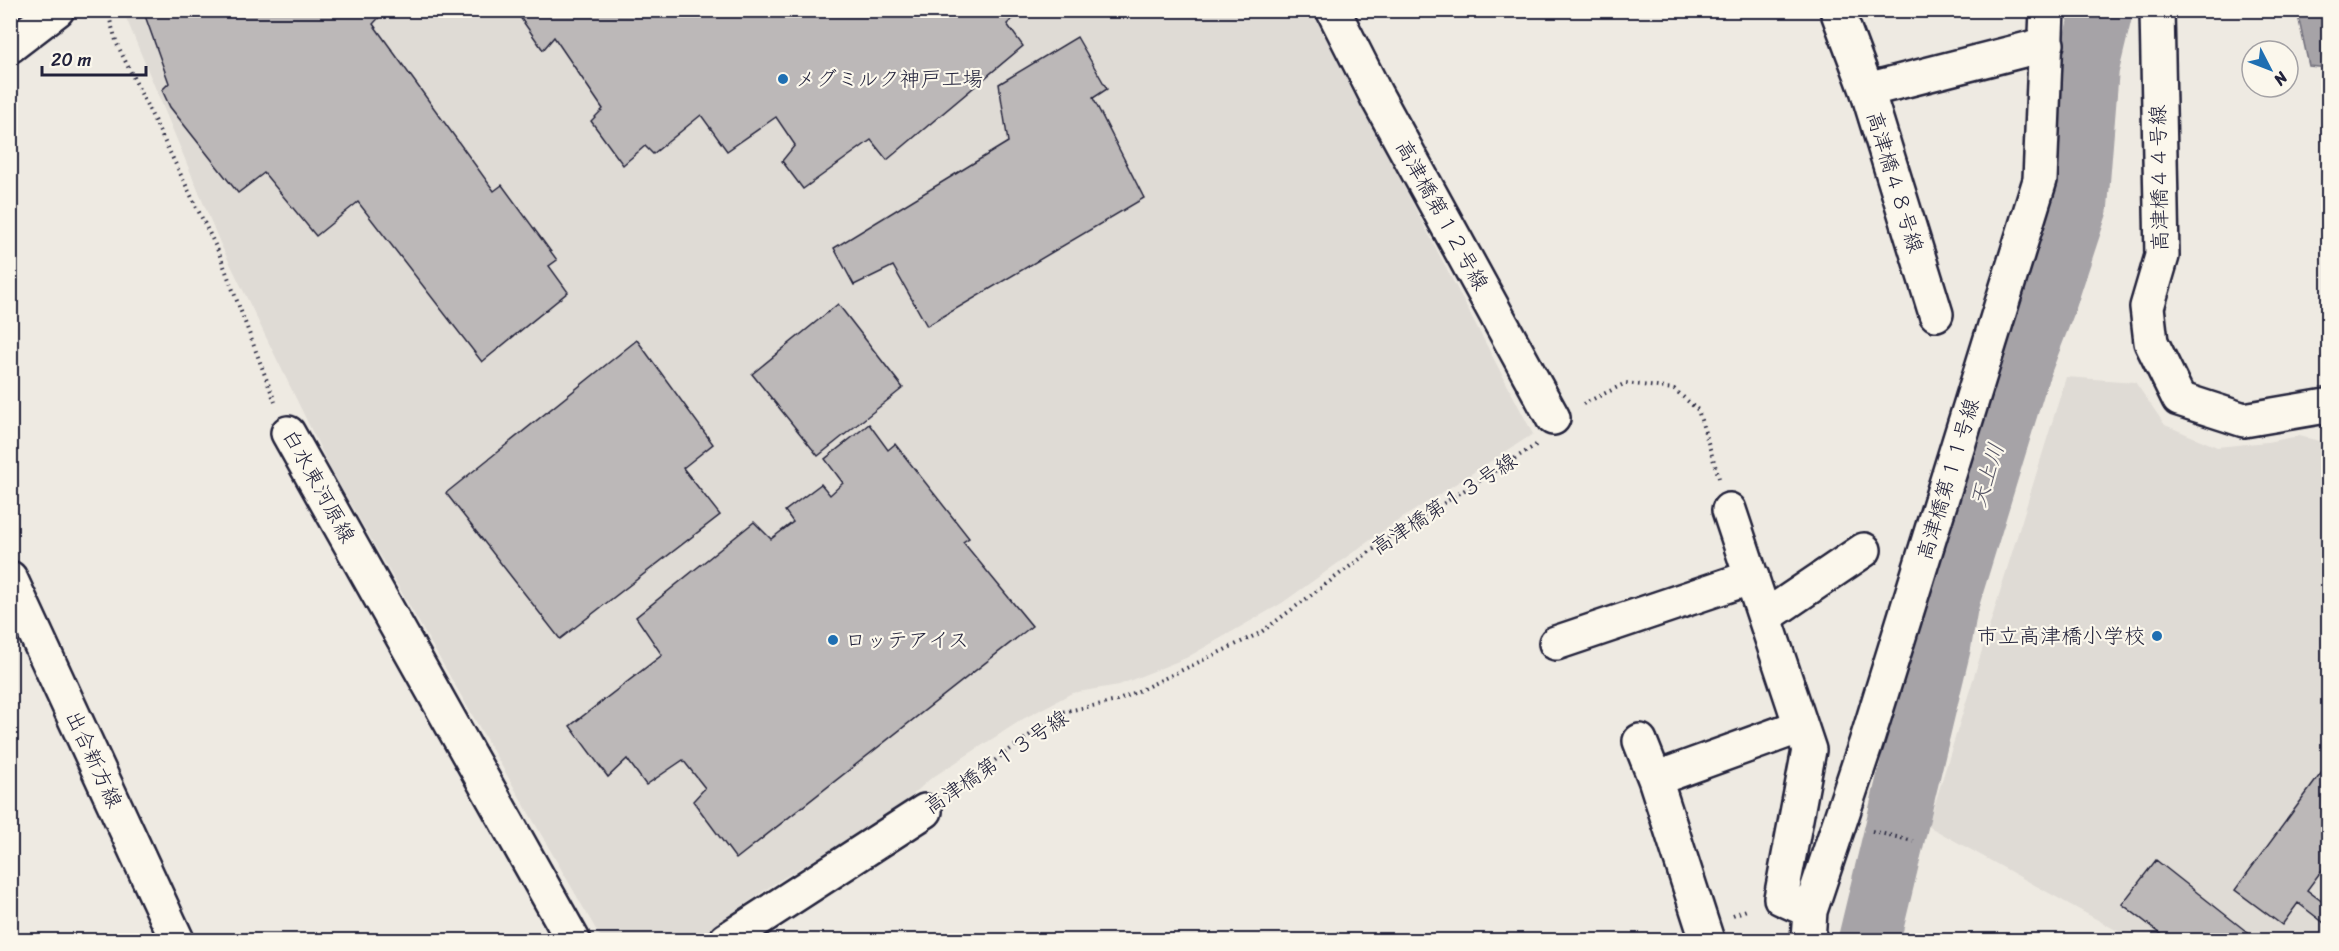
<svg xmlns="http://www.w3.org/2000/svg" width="2339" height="951" font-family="Sriracha,'Klee One',sans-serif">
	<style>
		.built { fill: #dfdbd5 }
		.water { fill: #a6a3a7; stroke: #716f7c; stroke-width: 1.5 }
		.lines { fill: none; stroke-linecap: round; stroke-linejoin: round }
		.river { stroke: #a6a3a7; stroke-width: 62 }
		.building { fill: #bcb8b8; stroke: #22223b; stroke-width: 1.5 }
		.minor-casing { stroke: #22223b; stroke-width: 38 }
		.tertiary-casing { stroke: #22223b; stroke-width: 38 }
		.primary-casing { stroke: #22223b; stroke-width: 38 }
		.path { stroke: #22223b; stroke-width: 4; stroke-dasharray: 1.5 4.5; stroke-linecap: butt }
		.minor { stroke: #fbf7ec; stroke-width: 33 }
		.tertiary { stroke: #fbf7ec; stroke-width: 33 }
		.primary { stroke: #fbf7ec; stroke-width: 33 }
		.poi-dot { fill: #1f6fb2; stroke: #fbf7ec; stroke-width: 2 }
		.labels { text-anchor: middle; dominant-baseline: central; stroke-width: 4.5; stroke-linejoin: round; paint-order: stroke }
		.poi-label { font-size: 21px; fill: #22223b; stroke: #fbf7ec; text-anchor: start }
		.street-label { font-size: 21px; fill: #22223b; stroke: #fbf7ec }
		.water-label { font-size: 22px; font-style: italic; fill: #575666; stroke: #fbf7ec }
	</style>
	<rect width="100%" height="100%" fill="#eeeae2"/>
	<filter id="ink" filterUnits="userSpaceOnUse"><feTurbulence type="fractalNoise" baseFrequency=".0167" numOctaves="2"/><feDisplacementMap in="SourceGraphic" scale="12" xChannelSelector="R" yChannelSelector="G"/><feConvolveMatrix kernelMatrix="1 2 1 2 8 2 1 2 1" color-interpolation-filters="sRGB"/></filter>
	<g filter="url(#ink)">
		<path class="built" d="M128,10L1312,11L1533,434L1390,526L1282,603L1186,658L1119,685L1072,693L1023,719L930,779L896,810L772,885L695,940H602L331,470L220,243L124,13Z
			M2066,377L2135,382L2165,425L2217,447L2267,442L2299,436L2328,443V940H2134L1928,826Z"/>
		<path class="water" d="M2297,11H2328V68L2309,66Z"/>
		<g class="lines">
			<path class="river" d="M1869,940L1940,646L1947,605L2019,370L2045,303L2077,206L2088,68L2102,10"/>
		</g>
		<path class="building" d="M143,10H386L373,24L494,191L502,185L557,260L549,266L568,292L482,362L358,202L316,236L264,173L238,193L170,107L162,90L169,83Z
			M515,10H1014L1017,14L1007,24L1023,46L887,160L871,140L803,189L782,161L795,145L776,117L727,151L701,115L653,154L645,146L623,165L591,121L603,109L554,37L543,50Z
			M1077,37L1107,89L1093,98L1144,198L927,326L893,266L854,285L834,248L1008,142L999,84Z
			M838,304L903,388L818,456L752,374Z
			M637,340L713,444L683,468L720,515L560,639L446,493Z
			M869,424L888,450L895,444L969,538L963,542L1032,626L736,859L693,801L705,788L683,760L646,785L627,759L608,777L570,726L662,655L636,617L754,522L771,539L793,522L785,511L821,484L830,495L843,483L825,459Z
			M2328,764V862L2307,890L2328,906V926L2298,903L2282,925L2235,890Z
			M2156,860L2251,935L2247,940H2169L2122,904Z"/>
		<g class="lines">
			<g class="minor-casing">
				<path id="minor" d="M1333,10L1376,95L1553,418
					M1837,10L1867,90
					M2157,10L2162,256L2147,307L2151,342L2179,399L2244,420L2326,406L2328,409
					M1936,314L1867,90L2047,44
					M288,433L573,940
					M1729,510L1809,750L1781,898L1810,911
					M1765,617L1864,550
					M1556,643L1752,577
					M1640,741L1655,779L1707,940
					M1655,779L1801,726
					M726,940L925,811
					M1808,940L1810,911L1866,743L2040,180L2047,10"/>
			</g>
			<g class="tertiary-casing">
				<path id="tertiary" d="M10,578L177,940"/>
			</g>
			<g class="primary-casing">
				<path id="primary" d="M10,46L57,10"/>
			</g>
			<path class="path" d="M107,10L117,44L219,253L275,402
				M1583,404L1626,383L1674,389L1698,410L1719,478
				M951,792L1062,712L1117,701L1260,633L1387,539L1536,445
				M1872,831L1913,841
				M1733,915L1749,909"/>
			<use href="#minor" class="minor"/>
			<use href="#tertiary" class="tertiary"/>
			<use href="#primary" class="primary"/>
		</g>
	</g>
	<g class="poi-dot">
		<circle cx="783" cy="79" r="6"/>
		<circle cx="2157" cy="636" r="6"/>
		<circle cx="833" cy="640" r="6"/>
	</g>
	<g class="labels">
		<g class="poi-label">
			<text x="795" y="79">メグミルク神戸工場</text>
			<text x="2145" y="636" text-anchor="end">市立高津橋小学校</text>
			<text x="845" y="640">ロッテアイス</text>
		</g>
		<g class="street-label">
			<text transform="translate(2159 178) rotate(-91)">高津橋４４号線</text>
			<text transform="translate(1895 182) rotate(73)">高津橋４８号線</text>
			<text transform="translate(1442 215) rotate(61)">高津橋第１２号線</text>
			<text transform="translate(1948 479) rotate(-73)">高津橋第１１号線</text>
			<text transform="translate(319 486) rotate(61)">白水東河原線</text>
			<text transform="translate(1444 504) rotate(-33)">高津橋第１３号線</text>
			<text transform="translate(94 759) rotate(65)">出合新方線</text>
			<text transform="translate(996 762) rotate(-34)">高津橋第１３号線</text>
		</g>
		<g class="water-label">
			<text transform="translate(1987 475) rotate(-73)">天上川</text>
		</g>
	</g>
	<rect width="2339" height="951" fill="none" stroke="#fbf7ec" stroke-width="36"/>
	<rect x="18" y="18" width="2303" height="915" fill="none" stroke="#22223b" stroke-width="2" filter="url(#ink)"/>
	<g transform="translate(2270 69) rotate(132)"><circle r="28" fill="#fbf7ec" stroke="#a4a2a5" stroke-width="1.5"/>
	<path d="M0-4.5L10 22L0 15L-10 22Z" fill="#1f6fb2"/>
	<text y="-9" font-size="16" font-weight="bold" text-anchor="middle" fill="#22223b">N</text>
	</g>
	<path d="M42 66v9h104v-9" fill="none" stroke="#22223b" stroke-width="3"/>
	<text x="51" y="66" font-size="18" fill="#22223b" stroke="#fbf7ec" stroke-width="4.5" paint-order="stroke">20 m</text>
</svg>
